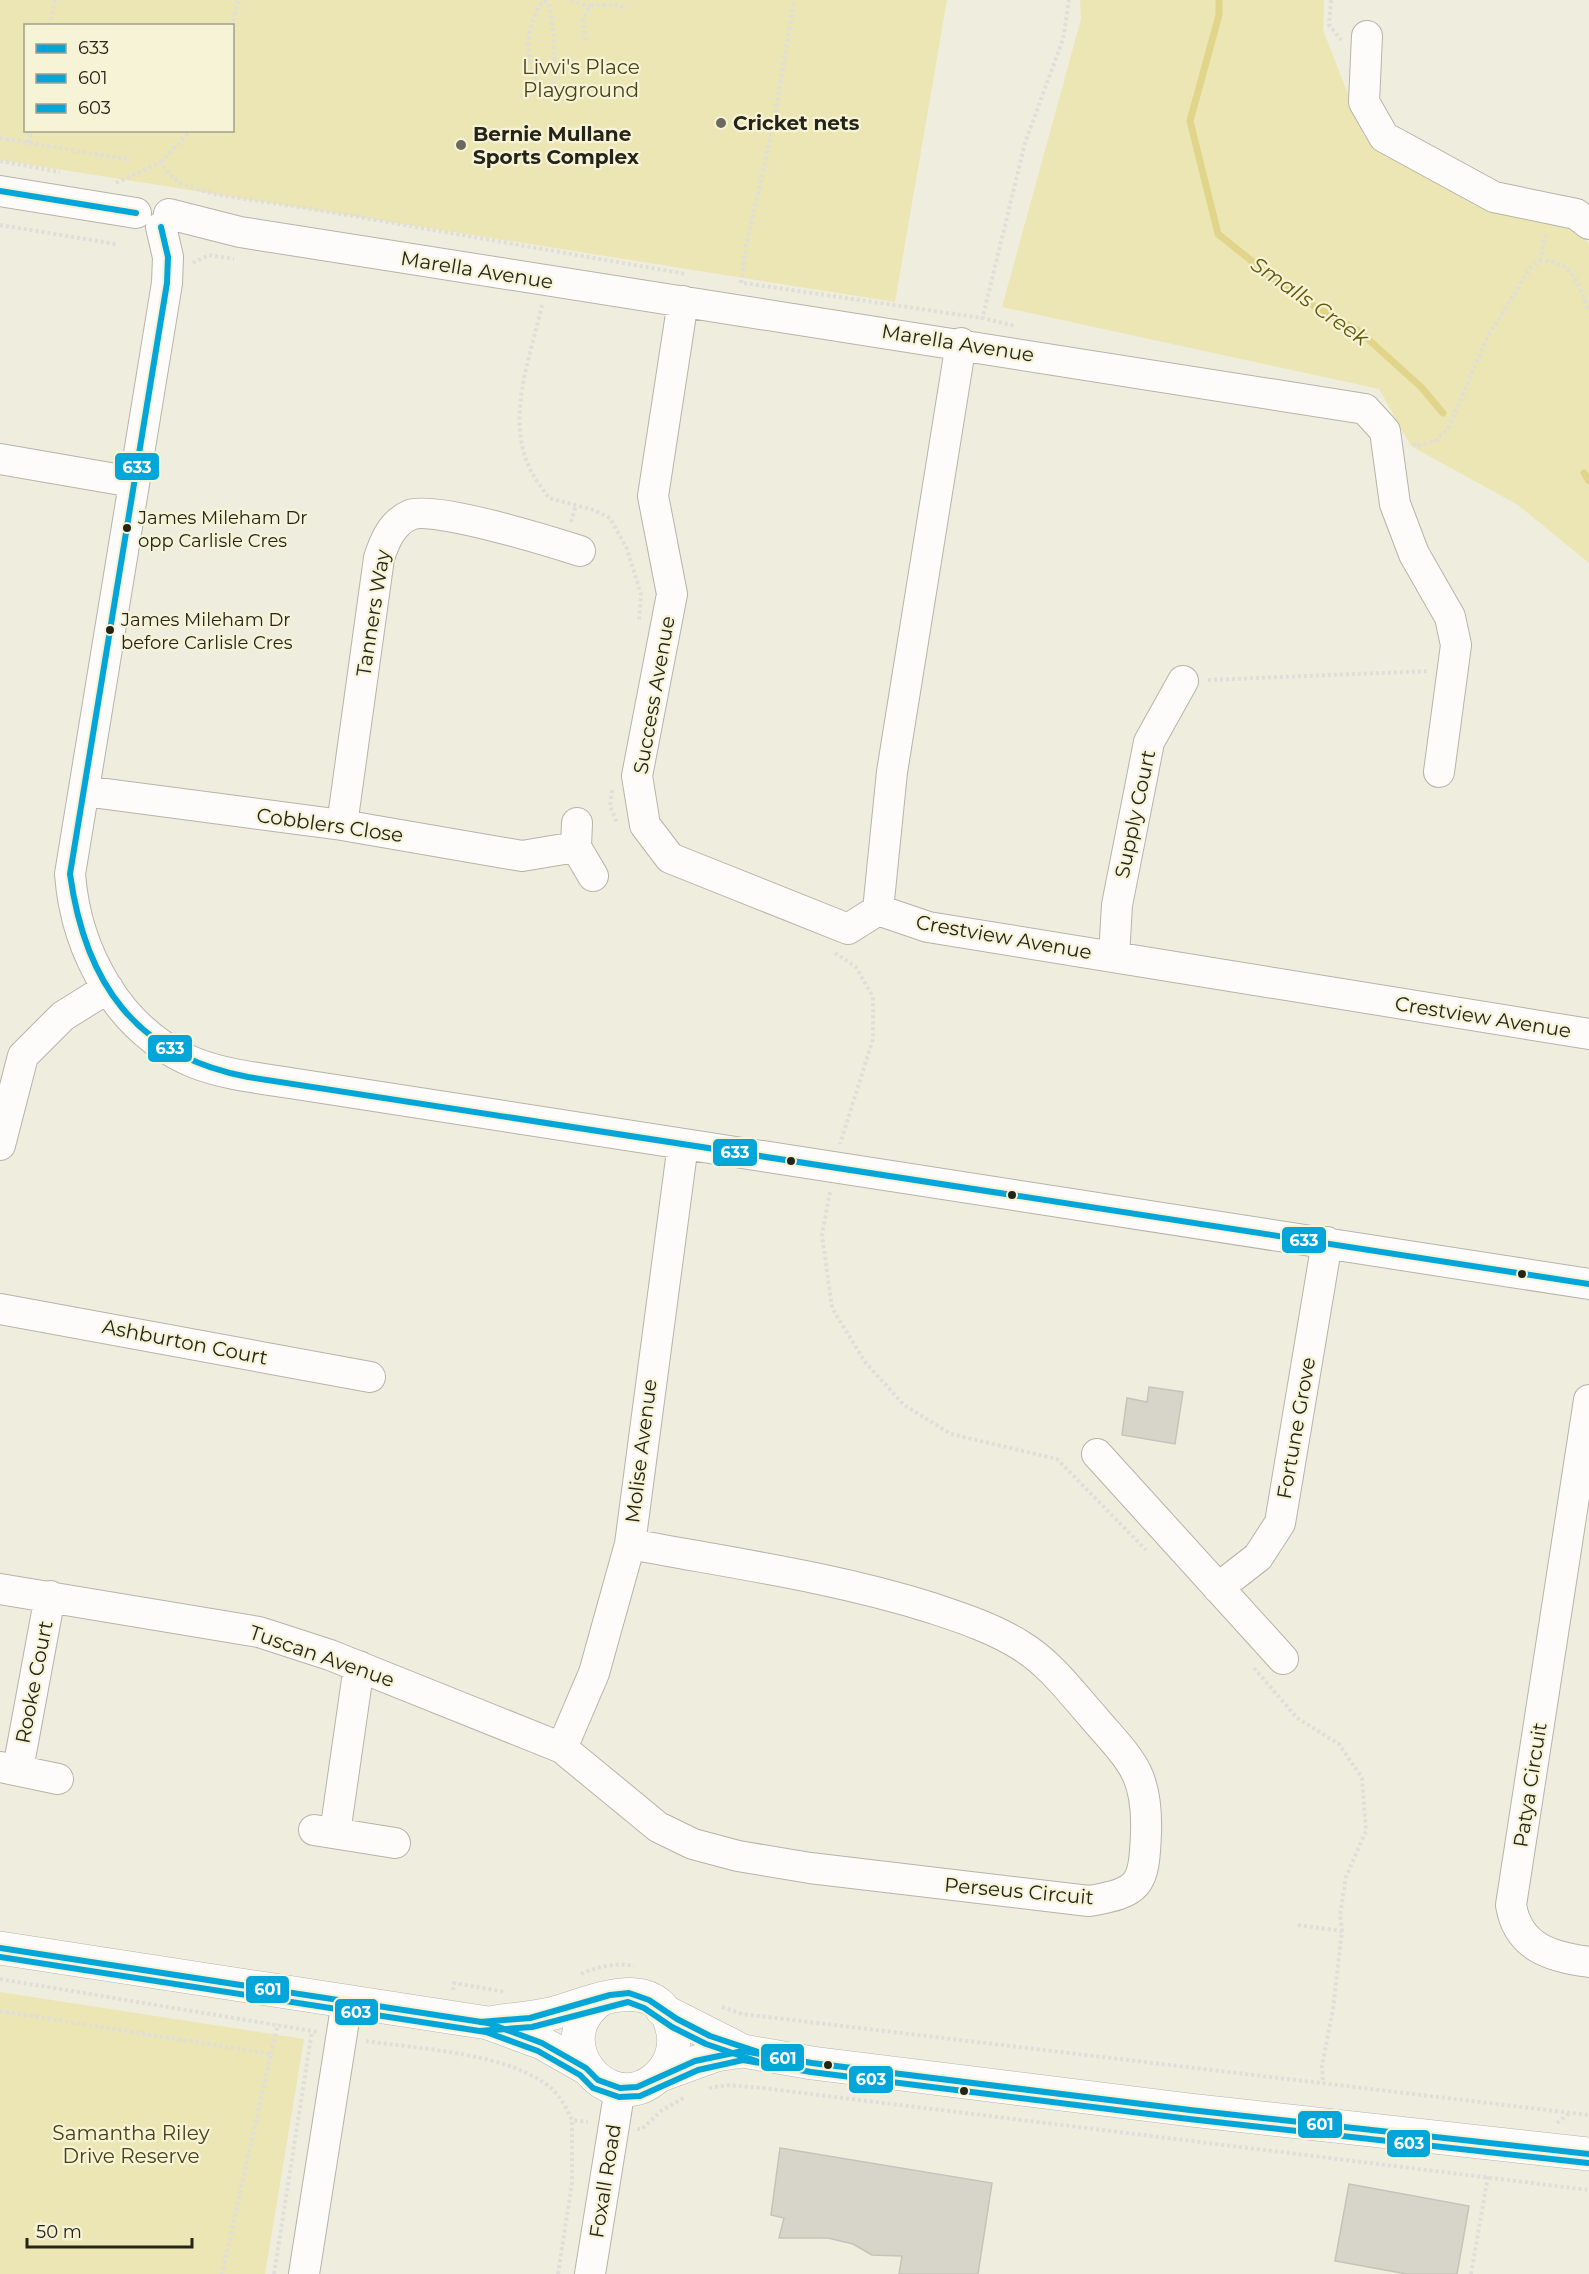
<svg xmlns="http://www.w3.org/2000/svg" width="1589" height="2274" font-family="Montserrat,sans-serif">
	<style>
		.green { fill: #ece6b4; fill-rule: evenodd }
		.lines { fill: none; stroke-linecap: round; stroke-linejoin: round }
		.stream { stroke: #e0d58a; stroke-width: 7 }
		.building { fill: #d7d5ca; stroke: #c5c4b8; stroke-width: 1.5 }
		.minor-casing { stroke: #b5b4a8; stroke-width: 32 }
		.major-casing { stroke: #b5b4a8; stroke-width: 34 }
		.path { stroke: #dfded9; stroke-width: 4; stroke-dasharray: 3 3; stroke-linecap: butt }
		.minor { stroke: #fdfcfa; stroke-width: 30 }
		.major { stroke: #fdfcfa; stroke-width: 33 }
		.bus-1-casing { stroke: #f6f3d7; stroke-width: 10 }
		.bus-2-casing { stroke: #f6f3d7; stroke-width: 10 }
		.bus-3-casing { stroke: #f6f3d7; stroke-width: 10 }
		.bus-1 { stroke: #04a6da; stroke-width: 6 }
		.bus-2 { stroke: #04a6da; stroke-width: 6 }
		.bus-3 { stroke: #04a6da; stroke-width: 6 }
		.poi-dot { fill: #6c6a5e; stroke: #f6f3d7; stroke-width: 2 }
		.bus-dot { fill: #252419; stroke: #f6f3d7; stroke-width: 2 }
		.labels { text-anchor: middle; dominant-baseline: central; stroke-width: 4.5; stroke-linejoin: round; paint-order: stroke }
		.bus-label { font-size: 18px; fill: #252419; stroke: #f6f3d7; text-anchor: start }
		.park-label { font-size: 20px; fill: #464116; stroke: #f6f3d7 }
		.poi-label { font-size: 20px; font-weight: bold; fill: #252419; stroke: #f6f3d7; text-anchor: start }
		.street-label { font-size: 20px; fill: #252419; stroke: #f6f3d7 }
		.water-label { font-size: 21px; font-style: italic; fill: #63590a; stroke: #f6f3d7 }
		.line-badge { stroke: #f6f3d7; stroke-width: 2 }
		.badge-label { font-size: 16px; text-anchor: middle; font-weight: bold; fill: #fff }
	</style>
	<rect width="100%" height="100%" fill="#efedde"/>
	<path class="green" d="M0,0H947L895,302L0,160ZM26,26H232V130H26Z
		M1080,0H1324L1323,30L1365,138L1443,184L1579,228L1589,244V563L1518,505L1411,446L1379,389L1002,307L1081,19Z
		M0,1992L304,2039L265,2274H0Z"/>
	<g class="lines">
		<path class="stream" d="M1219,0V15L1190,121L1218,234L1293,294L1359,331L1421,387L1443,413
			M1584,473L1589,481"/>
	</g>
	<path class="building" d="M1149,1387L1183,1392L1175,1444L1122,1435L1127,1398L1147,1402Z
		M780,2148L992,2183L978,2274H899L902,2256L872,2255L853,2244L828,2238H779L784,2218L771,2215Z
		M1349,2184L1469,2206L1457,2274H1407L1335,2261Z"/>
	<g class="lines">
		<g class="minor-casing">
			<path id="minor" d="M1367,36L1364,102L1384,137L1494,197L1576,214L1589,224
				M0,191L136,213
				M169,214L240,232L1365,409L1385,431L1395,504L1414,554L1450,617L1456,645L1439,772
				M161,227L168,257L167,283L70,874C76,952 119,1032 195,1063C228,1076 268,1079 303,1085L1589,1284
				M683,301L653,496L672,594L637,776L645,825L670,858L848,929L878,910
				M961,343L892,772L878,910L928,927L1589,1034
				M0,459L133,482
				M84,791L342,825L522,856L576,847
				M577,823L576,847L593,876
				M342,825L379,558C385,540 392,523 410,515C433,505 552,542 580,551
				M1114,956L1117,905L1149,742L1183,681
				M0,1145L23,1056L63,1016L108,988
				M0,1309L370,1377
				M1589,1400L1511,1905C1518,1948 1552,1957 1589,1962
				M1097,1454L1283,1659
				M1218,1588L1258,1557L1280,1523L1327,1242
				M0,1589L259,1632L330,1655L562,1748L658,1827L693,1844L738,1856L810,1868L1089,1901C1140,1892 1144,1886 1146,1833C1148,1773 1131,1761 1094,1718C1071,1692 1050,1663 1020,1645C993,1628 962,1618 932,1608C834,1577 731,1563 630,1544
				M562,1748L594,1673L630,1544L683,1144
				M0,1767L58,1779
				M18,1769L50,1596
				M314,1830L395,1843
				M335,1833L359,1666
				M304,2274L347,2001
				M590,2274L620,2088"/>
		</g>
		<g class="major-casing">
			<path id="major" d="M0,1948L488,2023L542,2043L586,2068
				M662,2010L743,2051L812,2063L1190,2110L1589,2154
				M495,2022C513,2019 532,2018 550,2014C588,2005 661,1966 673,2033C676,2050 669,2067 656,2078C607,2120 542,2038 603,1998
				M658,2076L716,2055L743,2051"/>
		</g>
		<path class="path" d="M571,0L590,7
			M1331,0L1329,25L1341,40
			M50,26L55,0
			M232,27L238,0
			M586,40C583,25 580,16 593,5H618L627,9
			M519,96C532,94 540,86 552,85L555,80L554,36L549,4L545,1C539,5 537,10 535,16C523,43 529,63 540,89
			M0,138L131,160
			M29,143L31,130
			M0,161L60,172
			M161,162L191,130
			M116,183L161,162L170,175L181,184L217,195L312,209L686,274
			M0,225L116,244
			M1540,261L1546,232
			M193,263L209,255L234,259
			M741,283L746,246L773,127L794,0
			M744,283L982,318L1015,326
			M542,305C531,356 506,415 529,467C534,478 542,488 549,498L594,510L610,518L627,549L641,595L639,620
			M982,320L1025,143L1063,39L1069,0
			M1414,443L1415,446L1435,441L1448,429L1487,338L1530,268L1540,261C1573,260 1577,283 1589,310
			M571,522L576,505
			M1208,680L1428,671
			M612,790L610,806L617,823
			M835,953L856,967L873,997V1039L840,1144
			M830,1192L822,1234L832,1308L865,1362L904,1405L951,1434L1057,1459L1146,1550
			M1254,1668L1297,1718L1339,1744L1362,1778L1366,1831L1346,1877L1340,1915L1342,1931L1333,2009L1322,2066L1323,2082
			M1298,1925L1342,1931
			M581,1974C597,1967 616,1962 634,1966
			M0,1979L318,2032
			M453,1990L454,1983L505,1992
			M722,2007L742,2014L1589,2115
			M0,2011L271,2054L222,2274
			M366,2041C419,2049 512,2053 552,2089C561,2097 567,2109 572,2120L588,2122
			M271,2054L278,2024
			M709,2088L728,2085L762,2088L1589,2190
			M1557,2123L1570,2113
			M637,2129H642L661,2111L685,2097
			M274,2274L312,2031
			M558,2274L572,2183V2120
			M1471,2274L1488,2176"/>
		<use href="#minor" class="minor"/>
		<use href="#major" class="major"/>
		<g class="bus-1-casing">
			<path id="bus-1" d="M0,191L136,213
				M161,227L168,257L167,283L70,874C85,983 136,1056 248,1077L1589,1284"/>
		</g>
		<g class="bus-2-casing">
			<path id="bus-2" d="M0,1948L488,2023L542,2043L586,2068L598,2080L620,2088L637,2087L695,2061L743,2051L812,2063L1190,2110L1589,2154
				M480,2022L530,2018L610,1995L629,1993L649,2000L677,2019L710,2036L767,2055"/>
		</g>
		<g class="bus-3-casing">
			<path id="bus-3" d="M0,1957L486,2032L538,2051L580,2075L593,2088L619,2097L640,2096L698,2070L743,2060L811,2072L1189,2119L1588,2163
				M479,2031L532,2027L628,2002L644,2008L672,2027L706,2044L765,2064"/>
		</g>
		<use href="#bus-1" class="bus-1"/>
		<use href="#bus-2" class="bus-2"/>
		<use href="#bus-3" class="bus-3"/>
	</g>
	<g class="poi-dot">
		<circle cx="721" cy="123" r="6"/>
		<circle cx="461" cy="145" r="6"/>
	</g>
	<g class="bus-dot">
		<circle cx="127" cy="528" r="5"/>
		<circle cx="110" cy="630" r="5"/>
		<circle cx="791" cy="1161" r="5"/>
		<circle cx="1012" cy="1195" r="5"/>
		<circle cx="1522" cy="1274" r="5"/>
		<circle cx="828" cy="2065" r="5"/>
		<circle cx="964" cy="2091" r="5"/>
	</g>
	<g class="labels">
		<g class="bus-label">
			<text x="138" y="518">James Mileham Dr<tspan x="138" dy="23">opp Carlisle Cres</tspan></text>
			<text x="121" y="620">James Mileham Dr<tspan x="121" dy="23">before Carlisle Cres</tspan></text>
		</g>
		<g class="park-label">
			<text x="581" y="67">Livvi's Place<tspan x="581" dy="23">Playground</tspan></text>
			<text x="131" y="2133">Samantha Riley<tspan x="131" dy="23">Drive Reserve</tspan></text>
		</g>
		<g class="poi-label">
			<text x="733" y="123">Cricket nets</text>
			<text x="473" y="134">Bernie Mullane<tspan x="473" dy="23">Sports Complex</tspan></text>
		</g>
		<g class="street-label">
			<text transform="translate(477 270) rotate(9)">Marella Avenue</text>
			<text transform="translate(958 343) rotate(9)">Marella Avenue</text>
			<text transform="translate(373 613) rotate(-81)">Tanners Way</text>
			<text transform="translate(654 695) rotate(-80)">Success Avenue</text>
			<text transform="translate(1135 814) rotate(-78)">Supply Court</text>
			<text transform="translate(330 825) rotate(8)">Cobblers Close</text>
			<text transform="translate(1004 937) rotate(10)">Crestview Avenue</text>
			<text transform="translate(1483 1017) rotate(9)">Crestview Avenue</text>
			<text transform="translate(185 1342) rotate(11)">Ashburton Court</text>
			<text transform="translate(1296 1428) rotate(-80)">Fortune Grove</text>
			<text transform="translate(641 1451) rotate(-83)">Molise Avenue</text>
			<text transform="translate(322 1656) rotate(19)">Tuscan Avenue</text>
			<text transform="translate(34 1682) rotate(-79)">Rooke Court</text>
			<text transform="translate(1530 1785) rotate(-81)">Patya Circuit</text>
			<text transform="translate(1019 1891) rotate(5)">Perseus Circuit</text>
			<text transform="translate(605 2181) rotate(-81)">Foxall Road</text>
		</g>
		<g class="water-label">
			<text transform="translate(1310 301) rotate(35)">Smalls Creek</text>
		</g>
	</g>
	<g class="line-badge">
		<rect x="114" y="452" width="46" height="29" rx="6" fill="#04a6da"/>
		<rect x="147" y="1034" width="46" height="29" rx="6" fill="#04a6da"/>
		<rect x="712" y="1138" width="46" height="29" rx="6" fill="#04a6da"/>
		<rect x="1281" y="1226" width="46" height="28" rx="6" fill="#04a6da"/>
		<rect x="245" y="1975" width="45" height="29" rx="6" fill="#04a6da"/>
		<rect x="334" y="1998" width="45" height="28" rx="6" fill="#04a6da"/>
		<rect x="760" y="2043" width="45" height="29" rx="6" fill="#04a6da"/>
		<rect x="848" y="2065" width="46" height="29" rx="6" fill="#04a6da"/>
		<rect x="1297" y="2110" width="46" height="29" rx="6" fill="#04a6da"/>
		<rect x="1386" y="2129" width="45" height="29" rx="6" fill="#04a6da"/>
	</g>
	<g class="badge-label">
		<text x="137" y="473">633</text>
		<text x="170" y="1054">633</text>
		<text x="735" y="1158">633</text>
		<text x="1304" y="1246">633</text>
		<text x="268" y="1995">601</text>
		<text x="356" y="2018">603</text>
		<text x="783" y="2064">601</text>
		<text x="871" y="2085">603</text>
		<text x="1320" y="2130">601</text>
		<text x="1409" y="2149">603</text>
	</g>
	<rect x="24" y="24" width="210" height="108" fill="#f6f3d7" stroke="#a2a08b" stroke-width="1.5"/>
	<rect x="36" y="44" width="30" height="9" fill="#04a6da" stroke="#a2a08b" stroke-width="1.5"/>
	<text x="78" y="54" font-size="18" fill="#252419">633</text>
	<rect x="36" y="74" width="30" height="9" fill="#04a6da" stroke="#a2a08b" stroke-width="1.5"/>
	<text x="78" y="84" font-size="18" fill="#252419">601</text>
	<rect x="36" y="104" width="30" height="9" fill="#04a6da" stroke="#a2a08b" stroke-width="1.5"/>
	<text x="78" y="114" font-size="18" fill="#252419">603</text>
	<path d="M27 2238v9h165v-9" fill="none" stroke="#252419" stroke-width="3"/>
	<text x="36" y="2238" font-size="18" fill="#252419" stroke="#f6f3d7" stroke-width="4.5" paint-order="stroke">50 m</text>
</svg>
